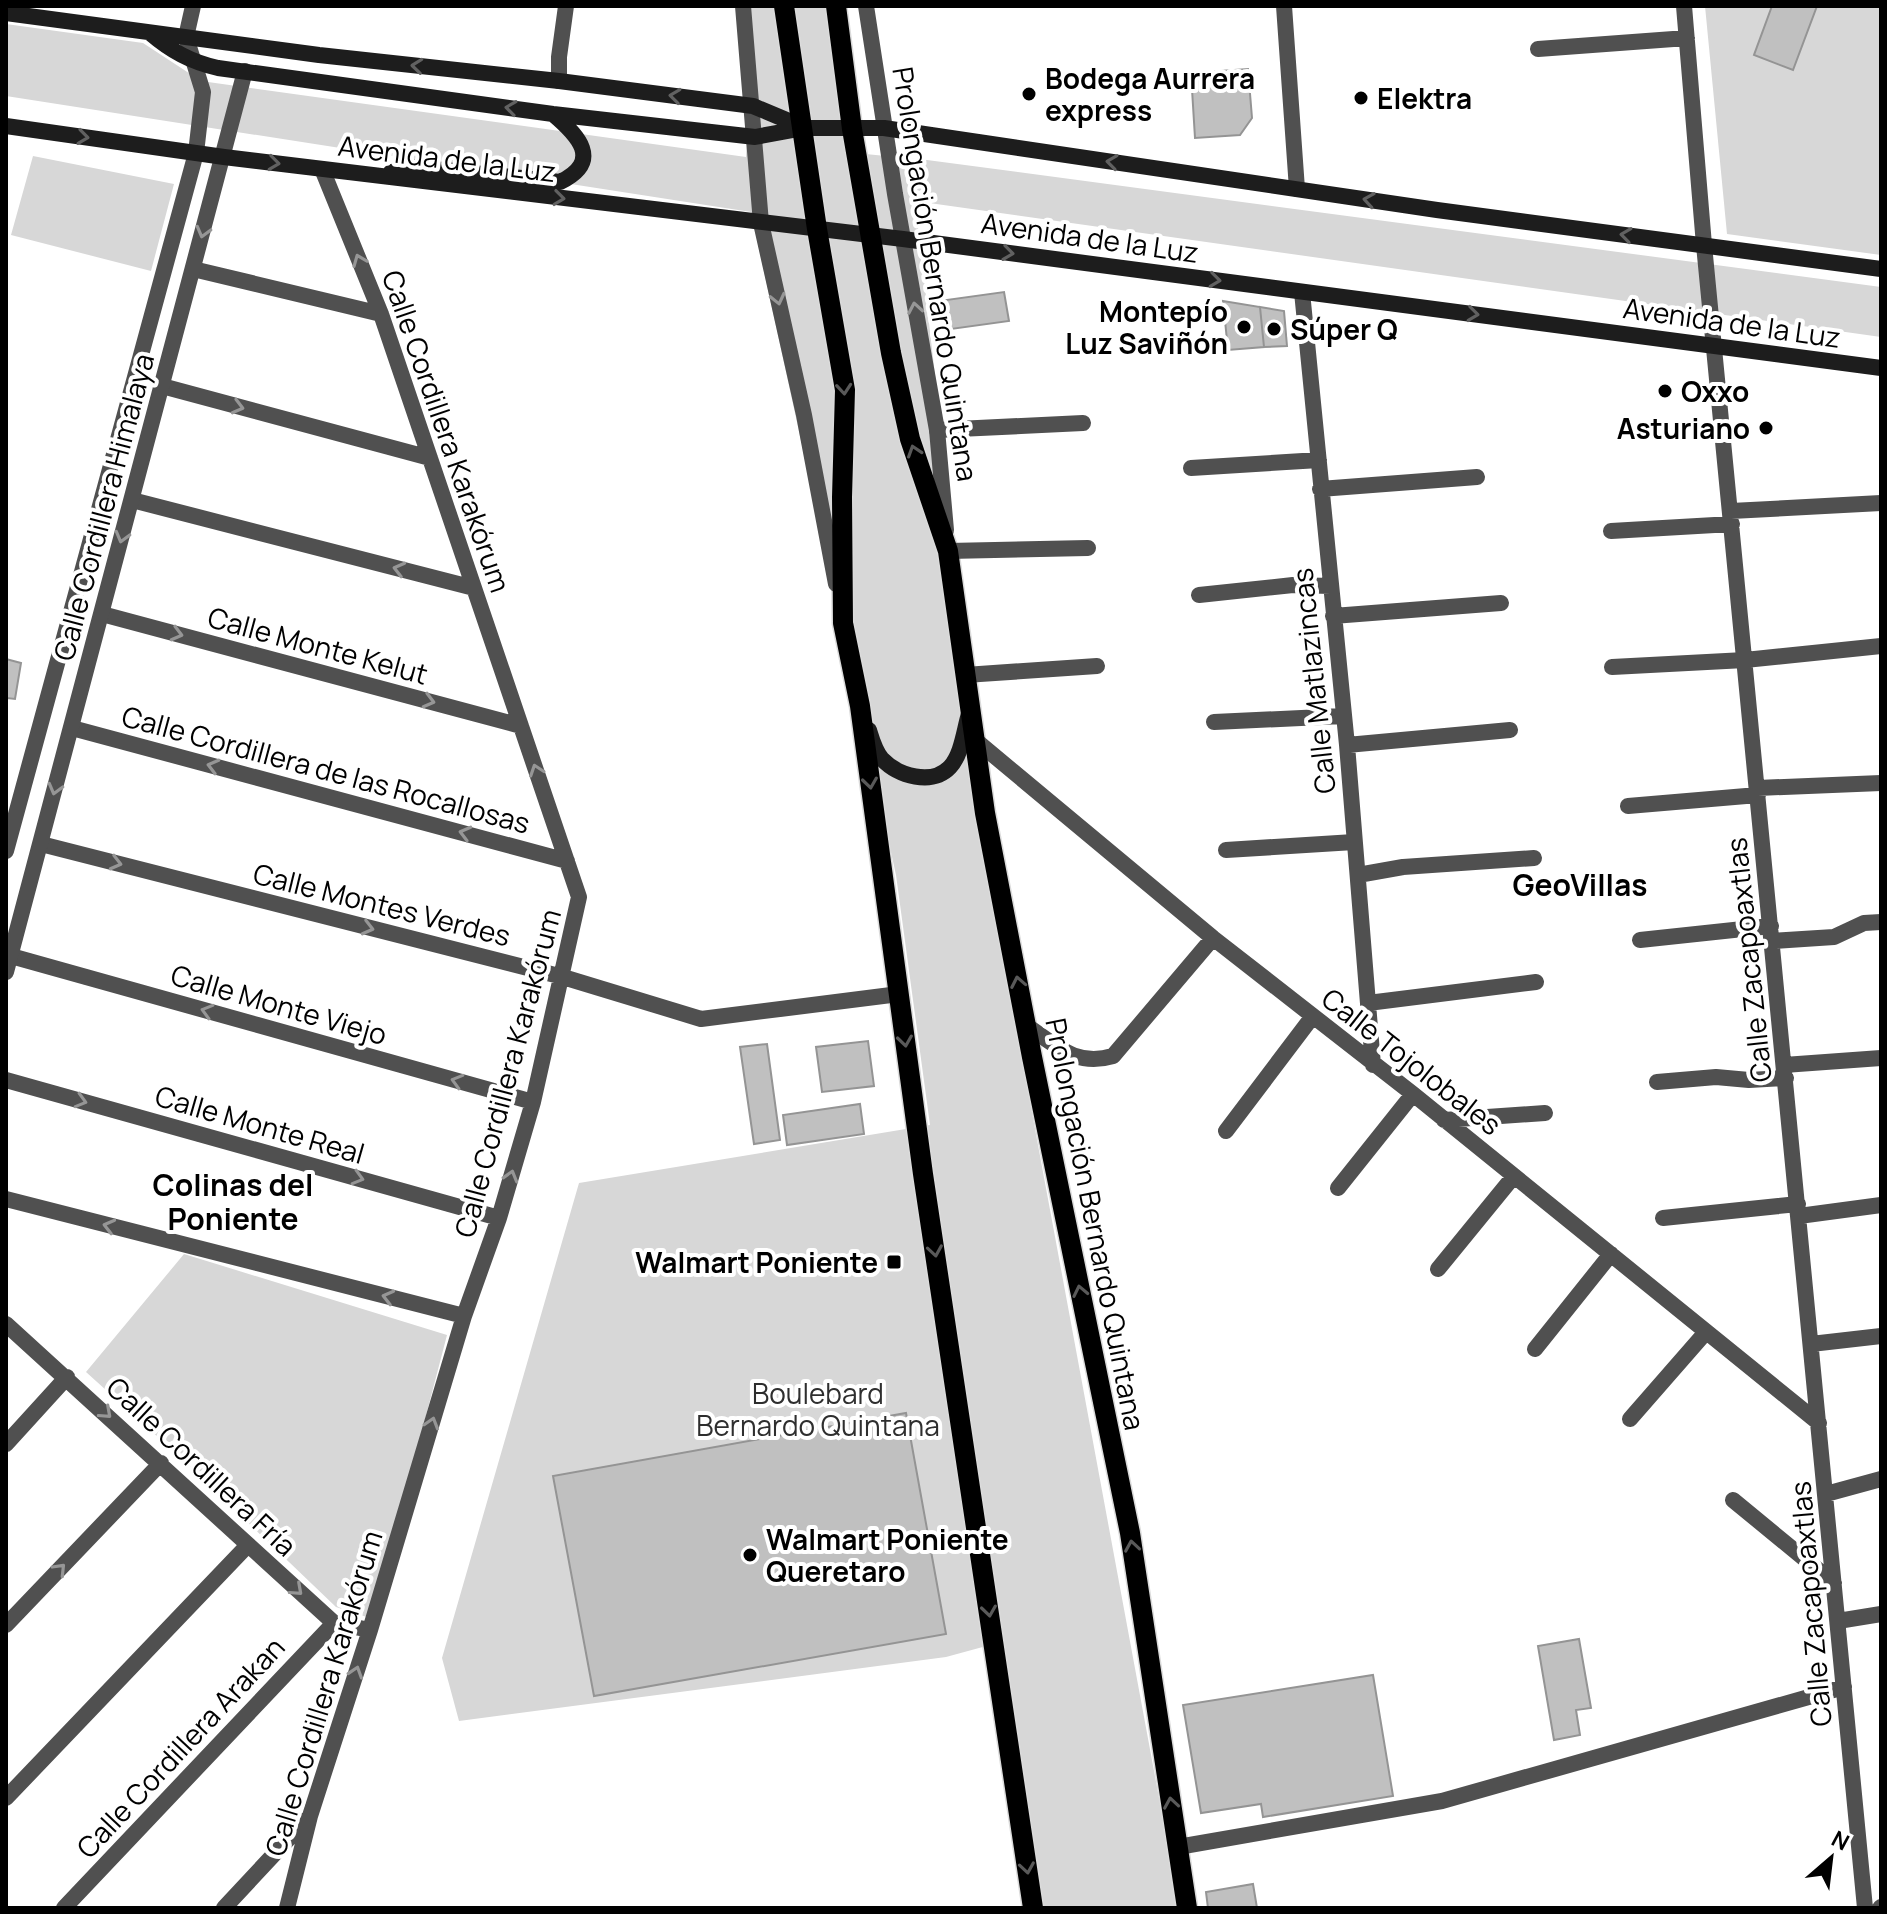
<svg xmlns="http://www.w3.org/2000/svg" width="1887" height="1914" font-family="Manrope,sans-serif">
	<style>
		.green { fill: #d7d7d7 }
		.building { fill: #c0c0c0; stroke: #949494; stroke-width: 2 }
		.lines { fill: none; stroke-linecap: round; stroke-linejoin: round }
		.primary-casing { stroke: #dbdbdb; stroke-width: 23 }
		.minor { stroke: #505050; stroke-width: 16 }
		.tertiary { stroke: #505050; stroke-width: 16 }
		.secondary { stroke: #1d1d1d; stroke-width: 16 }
		.primary { stroke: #000; stroke-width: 20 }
		.oneway { stroke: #616161 }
		.oneway2 { stroke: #969696 }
		.oneway3 { stroke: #595959 }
		.poi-dot { fill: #000; stroke: #fff; stroke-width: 3 }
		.labels { text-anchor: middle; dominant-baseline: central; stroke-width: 8; stroke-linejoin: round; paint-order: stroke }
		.poi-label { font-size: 28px; font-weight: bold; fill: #000; stroke: #fff; text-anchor: start }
		.street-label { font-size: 28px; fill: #000; stroke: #fff }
		.park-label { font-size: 28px; fill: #2e2e2e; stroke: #fff }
		.neighbourhood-label { font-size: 30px; font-weight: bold; fill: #000; stroke: #fff }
	</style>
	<rect width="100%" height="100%" fill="#fff"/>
	<path class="green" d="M750,6H831L855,153L927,160L1881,287V337L915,201L1000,940L1167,1841L1177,1908H1043L1001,1642L946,1657L459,1721L442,1658L579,1183L930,1125L896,875L751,212L6,96V24L143,43L201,81L746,157Z
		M1705,6H1881V255L1727,234Z
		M33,156L174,184L151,271L11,235Z
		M184,1254L447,1335L373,1619L336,1607L170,1448L86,1372Z"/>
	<path class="building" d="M1772,6H1817L1793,70L1754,55Z
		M1248,69L1252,118L1240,135L1195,138L1191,73Z
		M1004,292L1009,321L944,330L939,301Z
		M1223,301L1260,307L1264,347L1228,350Z
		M1260,307L1284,311L1287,346L1264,347Z
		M6,659L21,663L15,699L7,698L6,704Z
		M868,1041L874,1086L822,1092L816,1047Z
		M767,1044L780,1140L754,1144L740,1047Z
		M860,1104L864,1134L787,1145L783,1115Z
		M906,1413L946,1634L594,1696L553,1476Z
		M1579,1639L1591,1708L1576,1710L1580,1735L1554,1740L1538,1646Z
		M1373,1675L1393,1796L1263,1817L1261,1804L1201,1813L1183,1705Z
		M1253,1884L1257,1908H1208L1206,1892Z"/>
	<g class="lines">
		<g class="primary-casing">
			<path id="primary" d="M784,6L817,229L845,390L842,497L843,623L860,706L923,1174L1033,1908
				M836,6L852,129L891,353L910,439L948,551L985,813L1032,1057L1130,1533L1187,1908"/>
		</g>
		<path class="minor" d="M1284,6L1297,189
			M1684,6L1704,245L1865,1908
			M1538,49L1687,38
			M559,81V57L566,6
			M193,269L381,314
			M1302,292L1347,745L1373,1065
			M162,386L430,458
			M937,430L1083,423
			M1191,468L1319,460
			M1320,489L1477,477
			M132,500L474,588
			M1731,511L1881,503
			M1611,531L1732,524
			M948,551L1088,548
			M1199,595L1293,585L1331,586
			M102,614L521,726
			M1333,616L1501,603
			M1612,667L1745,660L1881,646
			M965,675L1097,666
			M1214,722L1343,716
			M72,728L567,861
			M974,739L1213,938L1413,1094L1819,1423
			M1347,745L1510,730
			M1758,788L1881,783
			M1628,806L1758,795
			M41,844L563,977L701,1019L899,994
			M1226,850L1354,842
			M1358,875L1403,867L1534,858
			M1640,940L1771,926
			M1772,941L1834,937L1864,923L1881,922
			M11,956L533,1102
			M1368,1003L1536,982
			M1027,1026C1057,1046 1076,1067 1113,1056L1213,938
			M1784,1065L1881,1058
			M6,1080L499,1218
			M1657,1082L1716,1077L1749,1080L1786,1078
			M1444,1120L1545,1113
			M1226,1131L1313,1016
			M1338,1188L1413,1094
			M6,1199L464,1316
			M1799,1216L1881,1205
			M1663,1218L1798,1204
			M1438,1269L1514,1176
			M6,1324L334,1623L370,1630
			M1811,1344L1881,1336
			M1535,1349L1611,1254
			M1630,1419L1706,1332
			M6,1444L67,1377
			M1826,1494L1881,1479
			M1733,1500L1834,1583
			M1838,1621L1881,1614
			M6,1625L161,1463
			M6,1798L248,1545
			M1178,1847L1442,1801L1844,1687
			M64,1908L334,1623
			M224,1908L307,1819
			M287,1908L310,1816L370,1630L464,1316L499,1218L533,1102L579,897L381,314L322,169
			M1880,1908L1881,1907"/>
		<path class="tertiary" d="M743,6L761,223L804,415L836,584
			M866,6L895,194L937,430L946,530
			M6,851L196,153L203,92L186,37L193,6
			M6,972L245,71"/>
		<path class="secondary" d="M6,13L319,55L559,81L753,106L803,127
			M150,33C171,51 191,62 218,68L553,114L755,137L804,128H884L1437,210L1881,269
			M6,126L224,157L903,239L1881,368
			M391,172L416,167L560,182C603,161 578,135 553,114
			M869,730C872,740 875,751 882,759C898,776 932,786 950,767C962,754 964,730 969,714"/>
		<use href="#primary" class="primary"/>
	</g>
	<defs><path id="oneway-chevron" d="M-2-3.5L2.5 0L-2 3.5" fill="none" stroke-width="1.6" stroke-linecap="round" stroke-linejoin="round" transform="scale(2)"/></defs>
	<g class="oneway">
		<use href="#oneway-chevron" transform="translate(417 66) rotate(-174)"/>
		<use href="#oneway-chevron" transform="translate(675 96) rotate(-173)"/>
		<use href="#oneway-chevron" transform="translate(511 108) rotate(-172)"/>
		<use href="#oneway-chevron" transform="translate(83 137) rotate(8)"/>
		<use href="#oneway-chevron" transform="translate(1112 162) rotate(-172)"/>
		<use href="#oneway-chevron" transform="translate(274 163) rotate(7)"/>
		<use href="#oneway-chevron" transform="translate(559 198) rotate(7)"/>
		<use href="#oneway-chevron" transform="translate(1369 200) rotate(-171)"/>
		<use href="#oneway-chevron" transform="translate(1626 235) rotate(-172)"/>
		<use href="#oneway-chevron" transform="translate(1008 253) rotate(8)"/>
		<use href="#oneway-chevron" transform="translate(1215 280) rotate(7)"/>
		<use href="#oneway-chevron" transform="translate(1473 314) rotate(7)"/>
	</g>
	<g class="oneway2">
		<use href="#oneway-chevron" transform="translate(203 232) rotate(105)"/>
		<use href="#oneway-chevron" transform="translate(359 260) rotate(-112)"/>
		<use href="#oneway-chevron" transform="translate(778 299) rotate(77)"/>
		<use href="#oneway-chevron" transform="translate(915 308) rotate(-100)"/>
		<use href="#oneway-chevron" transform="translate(238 407) rotate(15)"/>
		<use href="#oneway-chevron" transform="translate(122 537) rotate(105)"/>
		<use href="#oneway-chevron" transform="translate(399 569) rotate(-166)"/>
		<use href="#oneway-chevron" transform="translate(177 634) rotate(15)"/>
		<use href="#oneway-chevron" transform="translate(429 701) rotate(15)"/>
		<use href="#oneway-chevron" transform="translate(213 766) rotate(-165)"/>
		<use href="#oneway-chevron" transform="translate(536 770) rotate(-109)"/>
		<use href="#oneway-chevron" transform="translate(55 789) rotate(105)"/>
		<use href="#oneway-chevron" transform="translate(465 833) rotate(-165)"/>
		<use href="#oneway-chevron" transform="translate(116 863) rotate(14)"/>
		<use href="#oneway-chevron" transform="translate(368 928) rotate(14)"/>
		<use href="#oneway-chevron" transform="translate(207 1011) rotate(-164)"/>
		<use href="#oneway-chevron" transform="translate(457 1081) rotate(-164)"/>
		<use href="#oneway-chevron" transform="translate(81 1101) rotate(16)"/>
		<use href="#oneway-chevron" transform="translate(511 1176) rotate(-74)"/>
		<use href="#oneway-chevron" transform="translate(358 1178) rotate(16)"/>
		<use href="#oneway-chevron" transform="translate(109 1226) rotate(-166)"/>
		<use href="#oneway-chevron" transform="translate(388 1297) rotate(-166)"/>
		<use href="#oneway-chevron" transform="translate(106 1413) rotate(42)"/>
		<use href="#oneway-chevron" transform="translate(432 1423) rotate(-73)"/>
		<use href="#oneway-chevron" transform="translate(60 1569) rotate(-46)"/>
		<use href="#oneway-chevron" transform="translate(297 1590) rotate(42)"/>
		<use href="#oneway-chevron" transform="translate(356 1672) rotate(-72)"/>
	</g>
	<g class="oneway3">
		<use href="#oneway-chevron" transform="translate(844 389) rotate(85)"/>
		<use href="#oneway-chevron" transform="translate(914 451) rotate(-108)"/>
		<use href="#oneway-chevron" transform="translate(870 783) rotate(82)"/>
		<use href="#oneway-chevron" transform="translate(1018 982) rotate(-101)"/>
		<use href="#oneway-chevron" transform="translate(905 1041) rotate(82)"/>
		<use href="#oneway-chevron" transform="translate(935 1251) rotate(81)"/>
		<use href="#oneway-chevron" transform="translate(1080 1291) rotate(-102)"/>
		<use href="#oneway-chevron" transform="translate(1132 1546) rotate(-99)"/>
		<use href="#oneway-chevron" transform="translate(989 1611) rotate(82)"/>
		<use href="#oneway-chevron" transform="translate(1171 1803) rotate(-99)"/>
		<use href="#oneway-chevron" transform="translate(1027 1868) rotate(81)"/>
	</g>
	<g class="poi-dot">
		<circle cx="1029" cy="94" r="8"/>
		<circle cx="1361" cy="98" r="8"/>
		<circle cx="1244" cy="327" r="8"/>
		<circle cx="1274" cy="329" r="8"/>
		<circle cx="1665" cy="391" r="8"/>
		<circle cx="1766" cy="428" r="8"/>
		<rect x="886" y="1254" width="16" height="16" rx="4"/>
		<circle cx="750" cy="1555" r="8"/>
	</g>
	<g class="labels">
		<g class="poi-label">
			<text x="1045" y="78">Bodega Aurrera<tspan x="1045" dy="32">express</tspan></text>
			<text x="1377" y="98">Elektra</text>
			<text x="1228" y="311" text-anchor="end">Montepío<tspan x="1228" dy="32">Luz Saviñón</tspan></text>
			<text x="1290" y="329">Súper Q</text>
			<text x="1681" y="391">Oxxo</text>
			<text x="1750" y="428" text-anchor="end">Asturiano</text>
			<text x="878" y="1262" text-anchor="end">Walmart Poniente</text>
			<text x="766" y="1539">Walmart Poniente<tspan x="766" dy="32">Queretaro</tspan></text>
		</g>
		<g class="street-label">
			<text transform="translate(447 158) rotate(7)">Avenida de la Luz</text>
			<text transform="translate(1090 237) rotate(8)">Avenida de la Luz</text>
			<text transform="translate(936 274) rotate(81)">Prolongación Bernardo Quintana</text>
			<text transform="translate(1732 322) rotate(8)">Avenida de la Luz</text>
			<text transform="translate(447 431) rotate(71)">Calle Cordillera Karakórum</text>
			<text transform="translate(103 507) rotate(-75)">Calle Cordillera Himalaya</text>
			<text transform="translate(318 645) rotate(15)">Calle Monte Kelut</text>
			<text transform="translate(1313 681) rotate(-96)">Calle Matlazincas</text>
			<text transform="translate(326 769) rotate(15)">Calle Cordillera de las Rocallosas</text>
			<text transform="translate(382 904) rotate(14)">Calle Montes Verdes</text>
			<text transform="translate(1748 960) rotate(-96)">Calle Zacapoaxtlas</text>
			<text transform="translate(279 1004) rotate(16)">Calle Monte Viejo</text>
			<text transform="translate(1412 1061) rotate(38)">Calle Tojolobales</text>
			<text transform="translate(507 1073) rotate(-75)">Calle Cordillera Karakórum</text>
			<text transform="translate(260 1124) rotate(16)">Calle Monte Real</text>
			<text transform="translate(1096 1224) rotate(79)">Prolongación Bernardo Quintana</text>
			<text transform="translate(202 1466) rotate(43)">Calle Cordillera Fría</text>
			<text transform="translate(1810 1604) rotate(-95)">Calle Zacapoaxtlas</text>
			<text transform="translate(323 1693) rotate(-73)">Calle Cordillera Karakórum</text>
			<text transform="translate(180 1747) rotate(-47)">Calle Cordillera Arakan</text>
		</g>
		<g class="park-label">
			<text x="818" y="1393">Boulebard<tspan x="818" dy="32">Bernardo Quintana</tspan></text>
		</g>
		<g class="neighbourhood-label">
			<text x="1580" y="884">GeoVillas</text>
			<text x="233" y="1184">Colinas del<tspan x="233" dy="34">Poniente</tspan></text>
		</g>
	</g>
	<rect width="1887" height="1914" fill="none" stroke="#000000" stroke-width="16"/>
	<g transform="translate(1831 1858) rotate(28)" stroke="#ffffff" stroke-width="6" paint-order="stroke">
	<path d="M0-6L14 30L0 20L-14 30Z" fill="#000000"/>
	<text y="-12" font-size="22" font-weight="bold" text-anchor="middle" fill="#000000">N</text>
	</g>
</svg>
